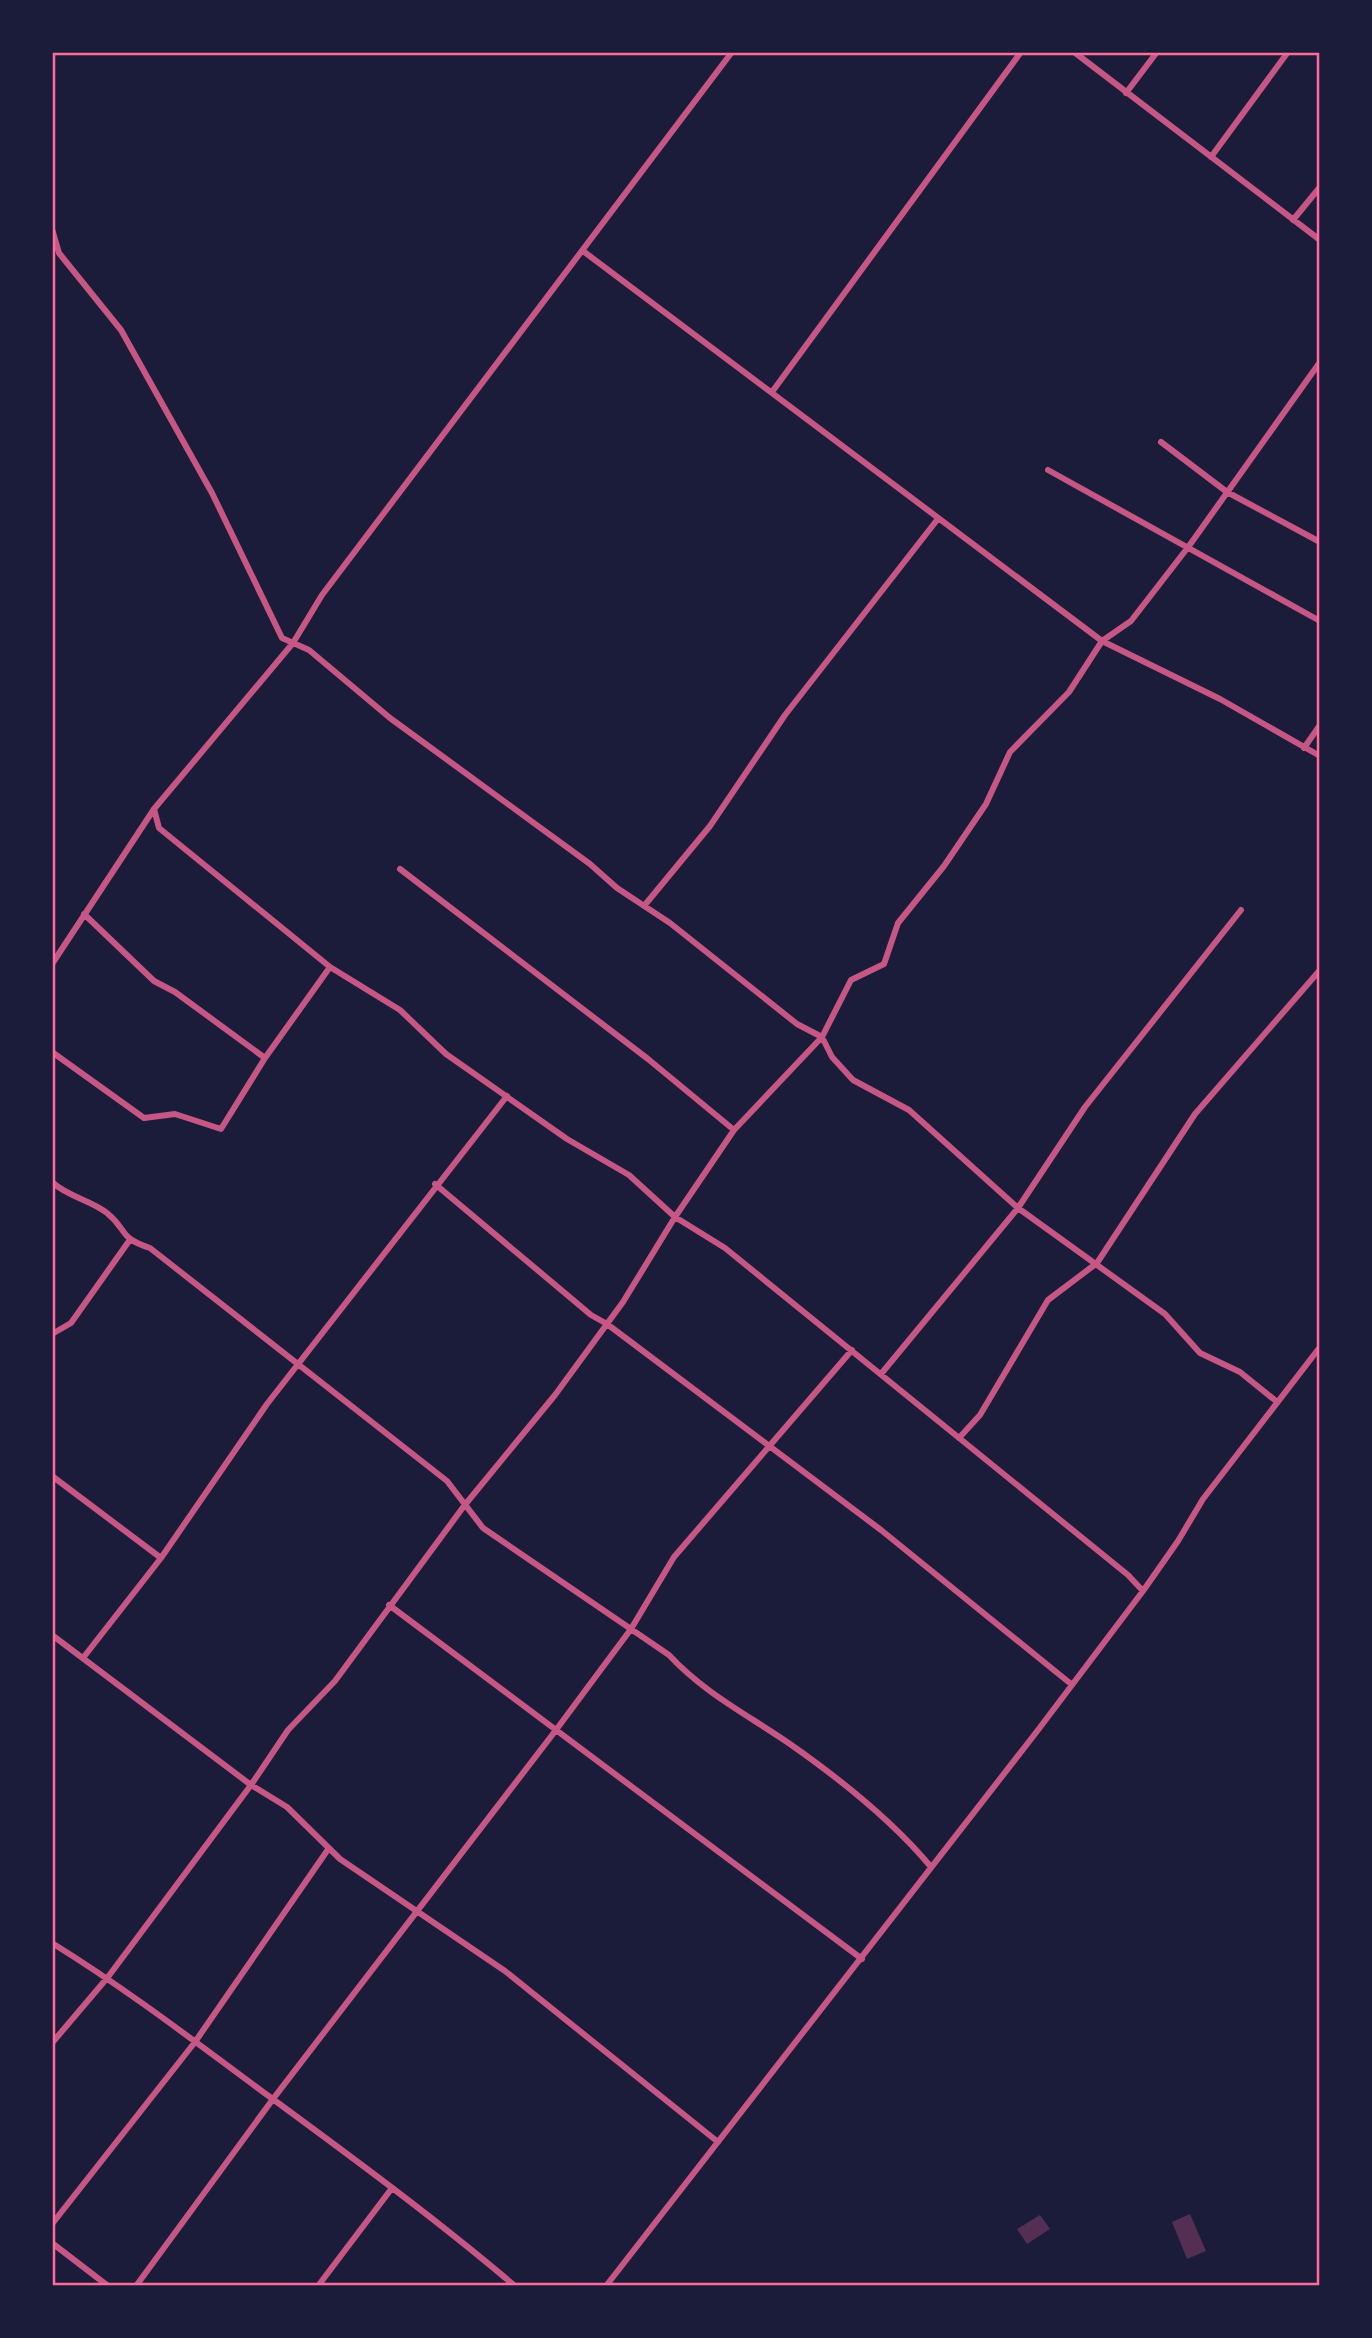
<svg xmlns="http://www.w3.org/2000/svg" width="1372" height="2338" font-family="'Fira Sans Condensed',sans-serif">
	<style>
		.building { fill: #542f53 }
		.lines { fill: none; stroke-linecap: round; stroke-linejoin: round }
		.minor { stroke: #c65784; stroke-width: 6 }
		.neatline { fill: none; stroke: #ff6b9d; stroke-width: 2.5 }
	</style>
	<rect width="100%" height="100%" fill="#1b1b3a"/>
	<path class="building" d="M1190,2214L1206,2251L1187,2259L1172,2222Z
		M1040,2215L1050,2229L1027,2244L1017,2229Z"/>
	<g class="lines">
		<path class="minor" d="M1074,52L1320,240
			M1126,93L1157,52
			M1211,157L1288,52
			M1293,220L1320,187
			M52,229L59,253L121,330L212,493L282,638L309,650L390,718L590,864L617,888L670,923L797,1024L822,1037L832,1057L853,1080L909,1110L1018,1208L1165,1314L1200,1353L1240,1372L1276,1401
			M583,251L1102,641L1220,699L1320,756
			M772,392L1021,52
			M1161,442L1227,492L1320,542
			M1048,470L1320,621
			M1304,748L1320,725
			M154,809L159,828L330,967L400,1010L446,1054L567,1139L629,1175L675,1217L725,1248L1128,1575L1143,1591
			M400,869L648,1059L734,1130
			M644,906L710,826L785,715L937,520
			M84,914L154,981L175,992L265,1058
			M52,964L154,809L293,643L322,595L732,52
			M52,1052L144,1118L175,1114L221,1129L265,1058L330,967
			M52,1182C68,1197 91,1200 107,1213C129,1231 117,1237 150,1248L447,1481L483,1528L669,1655C704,1693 748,1715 790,1744C840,1779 892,1820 931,1867
			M435,1184L591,1315L607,1324L881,1530L1071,1684
			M52,1334L71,1323L129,1241
			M881,1374L1018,1208L1085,1107L1241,910
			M959,1438L980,1415L1048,1300L1097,1263L1195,1114L1320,970
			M52,1476L161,1558
			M389,1605L862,1959
			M52,1635L251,1785L287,1807L340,1859L505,1971L718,2142
			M83,1658L161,1558L267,1404L507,1096
			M52,1943C128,1990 198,2044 270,2097C353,2158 436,2219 515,2286
			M52,2043L108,1977L251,1785L288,1730L335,1681L464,1506L555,1395L623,1302L675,1217L734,1130L822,1037L851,980L884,964L898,923L944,866L986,804L1010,752L1069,692L1102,641L1131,621L1189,546L1320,362
			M52,2224L195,2042L329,1848
			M52,2243L108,2286
			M136,2286L273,2099L556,1730L631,1629L674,1557L852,1350
			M318,2286L392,2188
			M606,2286L1038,1730L1143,1591L1178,1541L1203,1499L1320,1347"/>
	</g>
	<rect width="1372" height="2338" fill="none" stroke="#1b1b3a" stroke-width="108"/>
	<rect x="54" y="54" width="1264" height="2230" class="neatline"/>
</svg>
